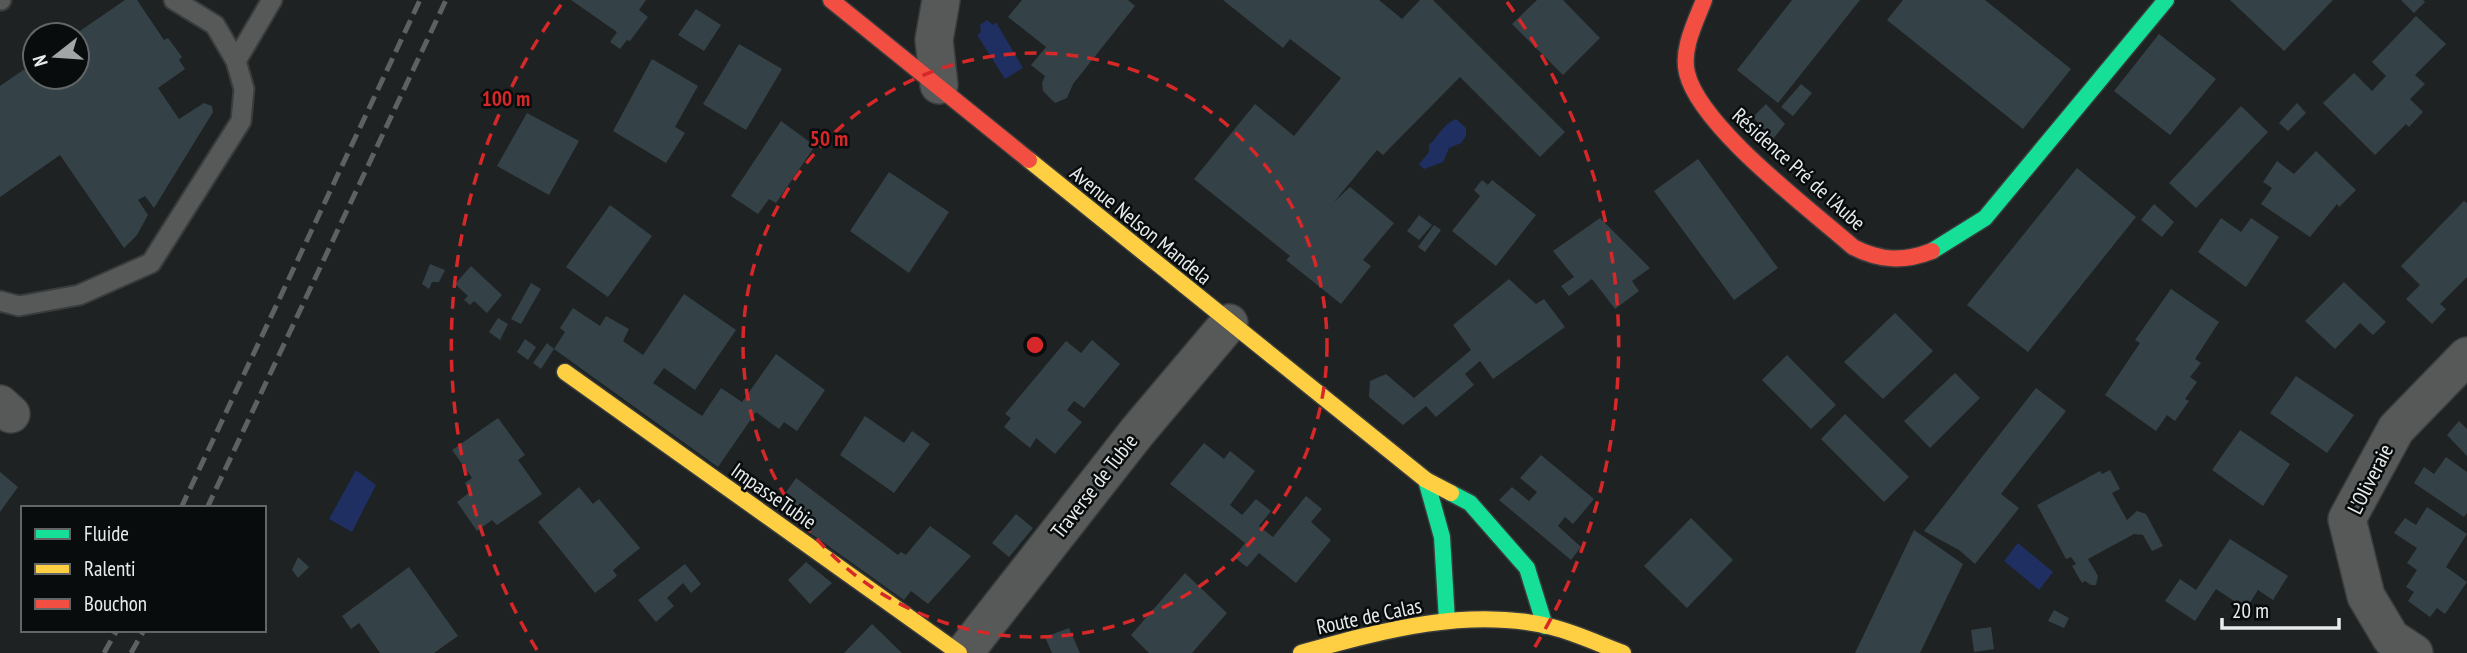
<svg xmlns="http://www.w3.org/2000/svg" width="2467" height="653" font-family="'PT Sans Narrow',sans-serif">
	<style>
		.water { fill: #1f2f62 }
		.building { fill: #344248 }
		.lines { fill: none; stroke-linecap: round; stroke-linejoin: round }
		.lane-casing { stroke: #393c3c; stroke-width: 23 }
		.street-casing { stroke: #393c3c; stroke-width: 40 }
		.fast-casing { stroke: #393c3c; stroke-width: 19 }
		.slow-casing { stroke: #393c3c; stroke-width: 19 }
		.jam-casing { stroke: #393c3c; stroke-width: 19 }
		.lane { stroke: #575959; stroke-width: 19 }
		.street { stroke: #575959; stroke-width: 37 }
		.fast { stroke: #16e098; stroke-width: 16 }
		.slow { stroke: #ffcf43; stroke-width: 16 }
		.jam { stroke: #f24e42; stroke-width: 16 }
		.rail { stroke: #5e6161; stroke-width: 5; stroke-dasharray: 14 7; stroke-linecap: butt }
		.ring { fill: none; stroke: #d62828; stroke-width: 3.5; stroke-dasharray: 12 9 }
		.labels { text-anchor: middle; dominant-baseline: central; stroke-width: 5; stroke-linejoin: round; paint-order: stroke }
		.street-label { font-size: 21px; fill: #e8eced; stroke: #090c0c }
		.centre { fill: #d62828; stroke: #090c0c; stroke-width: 3.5 }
		.ring-label { font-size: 21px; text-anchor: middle; font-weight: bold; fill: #d62828; stroke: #090c0c; stroke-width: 5; stroke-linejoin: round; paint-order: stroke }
	</style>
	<rect width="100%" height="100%" fill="#1e2222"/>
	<path class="water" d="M987,20L993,25L996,22L1023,68L1005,79L977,35L981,32L980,25Z
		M1456,119L1466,128V136L1461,143L1449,148L1443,162L1424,169L1419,164L1429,152V145C1438,137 1444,123 1456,119Z
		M356,470L376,485L352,532L329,519Z
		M2018,543L2053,572L2039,590L2004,561Z"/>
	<path class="building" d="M125,0H137L164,40L168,38L182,57L179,60L185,69L158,88L179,119L204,103L212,106L213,112L154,208L145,196L138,200L148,215L137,235L124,248L60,155L0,197V86L35,62V77H77V35H74Z
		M571,0H646L639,10L648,17L630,41L627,40L620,49L610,42L617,32Z
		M1022,0H1128L1135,6L1073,84L1067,98L1055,103L1043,91L1042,83L1045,76L1031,65L1046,47L1008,17Z
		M1223,0H1379L1402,19L1420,0H1433L1565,132L1540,157L1460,77L1383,155L1377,150L1334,202L1350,187L1394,223L1363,260L1371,266L1341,304L1286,260L1290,256L1194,179L1255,104L1294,136L1341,78L1290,39L1283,48Z
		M1537,0H1563L1600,38L1563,75L1512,24Z
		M1792,0H1860L1778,103L1737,70Z
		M1903,0H1985L2071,69L2023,129L1887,20Z
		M2230,0H2333L2284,51Z
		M2401,0H2423L2425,2L2414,13Z
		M696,9L721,25L704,51L678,35Z
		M2416,16L2446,44L2415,75L2425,84L2410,99L2423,112L2409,127L2406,124L2375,155L2323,103L2354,73L2372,91L2386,76L2372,62Z
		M2159,34L2216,79L2170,135L2114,91Z
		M739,44L782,69L746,130L703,104Z
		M652,59L698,86L675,127L685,133L666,163L613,131Z
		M1801,84L1812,93L1793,116L1781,107Z
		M2297,103L2306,113L2288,131L2279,123Z
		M1766,104L1785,124L1773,139L1753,117Z
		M2241,106L2268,132L2196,208L2169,183Z
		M527,113L579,141L549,195L497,166Z
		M781,121L815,146L776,203L769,199L758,214L731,196Z
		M2316,151L2356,190L2339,207L2337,204L2310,237L2261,204L2272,188L2263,182L2277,161L2294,174Z
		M1698,159L1778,268L1734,300L1654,191Z
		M2077,168L2136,217L2028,352L1967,305Z
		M889,172L949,212L909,273L850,231Z
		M1482,180L1488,185L1492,180L1536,215L1496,266L1452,231L1480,196L1474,190Z
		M2464,201L2467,203V277L2440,304L2446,309L2432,324L2406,299L2420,285L2401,266Z
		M2154,204L2174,222L2162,237L2141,220Z
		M610,205L652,236L608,297L566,267Z
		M1419,215L1432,225L1419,240L1407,231Z
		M1600,218L1650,268L1632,281L1639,291L1615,309L1592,279L1569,296L1561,286L1574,277L1553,251Z
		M2221,218L2241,232L2251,218L2279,237L2246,287L2198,252Z
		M1434,225L1441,230L1425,252L1418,247Z
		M430,264L445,270L439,282H432L429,289L422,284Z
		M471,266L502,295L487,313L474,301L470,305L464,300L468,296L455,284Z
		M1509,279L1536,304L1544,299L1565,327L1493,379L1480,361L1465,374L1474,385L1436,417L1426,406L1403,425L1369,397L1370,381L1386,374L1414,398L1471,350L1453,325Z
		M2344,282L2386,322L2373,335L2360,323L2335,349L2305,321Z
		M531,283L541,289L521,324L511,319Z
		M2171,289L2219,322L2195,359L2201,363L2190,377L2197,382L2185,399L2189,401L2175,421L2167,415L2156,431L2105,395L2140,343L2135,340Z
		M684,294L736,330L695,390L664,368L653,383L702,416L721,388L742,402L776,354L825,390L797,431L784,422L779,429L756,412L718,467L554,349L541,369L533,363L547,343L554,349L565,332L560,328L573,308L600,326L606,316L629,329L623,341L643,355Z
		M1895,313L1933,351L1883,399L1844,362Z
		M498,318L508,324L500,340L489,332Z
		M525,339L536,347L528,360L517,352Z
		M1092,340L1120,364L1084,408L1074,401L1067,410L1082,422L1055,454L1036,438L1030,448L1004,427L1011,418L1005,414L1066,341L1081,353Z
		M1787,355L1836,405L1811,429L1762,380Z
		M1955,373L1980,398L1930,448L1904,421Z
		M2296,376L2354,415L2327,453L2270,413Z
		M2036,388L2066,411L2001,494L2019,508L1975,564L1959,550L1924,531Z
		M1845,414L1909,477L1884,502L1821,439Z
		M865,416L904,443L912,431L930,444L894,493L840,455Z
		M498,418L525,455L518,460L542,494L497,525L492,520L477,531L457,502L470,492L465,483L472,478L452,450Z
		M2459,421L2467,429V456L2447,435Z
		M2240,430L2290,464L2263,506L2212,470Z
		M1204,443L1224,459L1230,451L1255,471L1230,505L1242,515L1256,499L1271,511L1259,526L1273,537L1306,496L1322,509L1311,522L1331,540L1296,583L1259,553L1247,567L1234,557L1245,543L1170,484Z
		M1541,455L1594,499L1573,524L1565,517L1558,526L1581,547L1571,560L1499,500L1512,487L1529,501L1537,492L1520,478Z
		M2446,457L2467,472V513L2464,517L2414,483L2424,467L2434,474Z
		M2110,470L2120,489L2112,493L2127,520L2137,511L2146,514L2163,546L2152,551L2143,535L2134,534L2088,559L2098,576L2096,585H2091L2085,581L2082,583L2072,566L2076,564L2071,557L2066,559L2037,505L2100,471L2102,474Z
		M0,472L18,487L0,512Z
		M796,478L898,555L901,552L906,555L930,526L971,556L928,604L911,591L904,600L775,508Z
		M579,487L593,504L599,499L640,548L613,570L617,576L595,593L538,522Z
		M2427,507L2467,534L2446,567L2467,582L2445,614L2437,608L2430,617L2408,601L2414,592L2406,587L2417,570L2407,563L2417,548L2394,533L2405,518L2416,525Z
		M1016,514L1033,528L1009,557L992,543Z
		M1691,518L1733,560L1687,608L1644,566Z
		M1914,530L1963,564L1920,653H1855Z
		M2230,539L2288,576L2273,600L2258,590L2246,609L2216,589L2195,621L2165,601L2180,579L2196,590Z
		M298,557L309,567L298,578L292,570Z
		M806,562L832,583L810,604L788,580Z
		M685,564L701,584L691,593L683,583L667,598L674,606L656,622L638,600Z
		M409,567L458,636L434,653H380L359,623L351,629L342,616Z
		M1185,573L1227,613L1192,653H1149L1131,635Z
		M2054,610L2069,618L2064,628L2048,621Z
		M872,624L902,653H844Z
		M1991,627L1994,649L1974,652L1971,630Z
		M1069,628L1080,653H1052L1045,637Z"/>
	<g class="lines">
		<g class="lane-casing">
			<path id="lane" d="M0,0H1
				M236,61L272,0
				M0,301L19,306L79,295L151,263L241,121L244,89L236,61L215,25L174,0"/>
		</g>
		<g class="street-casing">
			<path id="street" d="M939,85L934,40L941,0
				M0,404L11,414
				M964,653L1137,432L1229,323
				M2414,653L2391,638L2366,596L2347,519L2396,429L2467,356"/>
		</g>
		<g class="fast-casing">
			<path id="fast" d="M1932,251L1985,218L2166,0
				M1426,480L1442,537L1447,621
				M1451,493L1470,503L1527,568L1545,626"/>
		</g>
		<g class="slow-casing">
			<path id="slow" d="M1029,160L1426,480L1451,493
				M565,372L959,653
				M1301,653C1381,631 1469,606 1552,627C1576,633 1599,644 1623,653"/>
		</g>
		<g class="jam-casing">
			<path id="jam" d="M831,0L1029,160
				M1704,0C1696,21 1681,49 1687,73C1700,127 1810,209 1853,247C1880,261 1904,262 1932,251"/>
		</g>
		<use href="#lane" class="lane"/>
		<use href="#street" class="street"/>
		<use href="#fast" class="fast"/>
		<use href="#slow" class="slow"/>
		<use href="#jam" class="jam"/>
		<path class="rail" d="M181,508L420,0
			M207,508L446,0
			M104,653L117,630
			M131,653L144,630"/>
	</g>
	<g class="ring">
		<circle cx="1035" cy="345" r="292"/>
		<path d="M537 650A584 584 0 0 1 563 2M1507 2A584 584 0 0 1 1533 650"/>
	</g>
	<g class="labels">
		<g class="street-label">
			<text transform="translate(1799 169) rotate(42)">Résidence Pré de l'Aube</text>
			<text transform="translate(1141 225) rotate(39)">Avenue Nelson Mandela</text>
			<text transform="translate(2370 479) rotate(-63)">L'Oliveraie</text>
			<text transform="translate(1094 486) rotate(-52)">Traverse de Tubie</text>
			<text transform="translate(774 496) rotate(35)">ImpasseTubie</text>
			<text transform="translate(1369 616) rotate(-12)">Route de Calas</text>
		</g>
	</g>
	<circle cx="1035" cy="345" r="10" class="centre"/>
	<g class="ring-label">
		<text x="506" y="106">100 m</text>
		<text x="829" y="146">50 m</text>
	</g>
	<rect x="21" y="506" width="245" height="126" fill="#090c0c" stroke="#626666" stroke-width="2"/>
	<rect x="35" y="529" width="35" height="10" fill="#16e098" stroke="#626666" stroke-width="2"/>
	<text x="84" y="541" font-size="21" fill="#e8eced">Fluide</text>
	<rect x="35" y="564" width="35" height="10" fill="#ffcf43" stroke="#626666" stroke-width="2"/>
	<text x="84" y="576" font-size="21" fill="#e8eced">Ralenti</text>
	<rect x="35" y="599" width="35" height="10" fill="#f24e42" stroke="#626666" stroke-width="2"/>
	<text x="84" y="611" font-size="21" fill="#e8eced">Bouchon</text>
	<g transform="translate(56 56) rotate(253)"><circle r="33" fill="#090c0c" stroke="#626666" stroke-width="2"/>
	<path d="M0-5L12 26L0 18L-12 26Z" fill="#a1a5a6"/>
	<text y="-10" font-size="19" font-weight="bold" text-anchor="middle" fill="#e8eced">N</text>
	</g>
	<path d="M2222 618v10h117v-10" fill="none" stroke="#e8eced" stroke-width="3.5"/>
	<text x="2232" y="618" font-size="21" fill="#e8eced" stroke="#090c0c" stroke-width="5" paint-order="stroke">20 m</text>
</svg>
